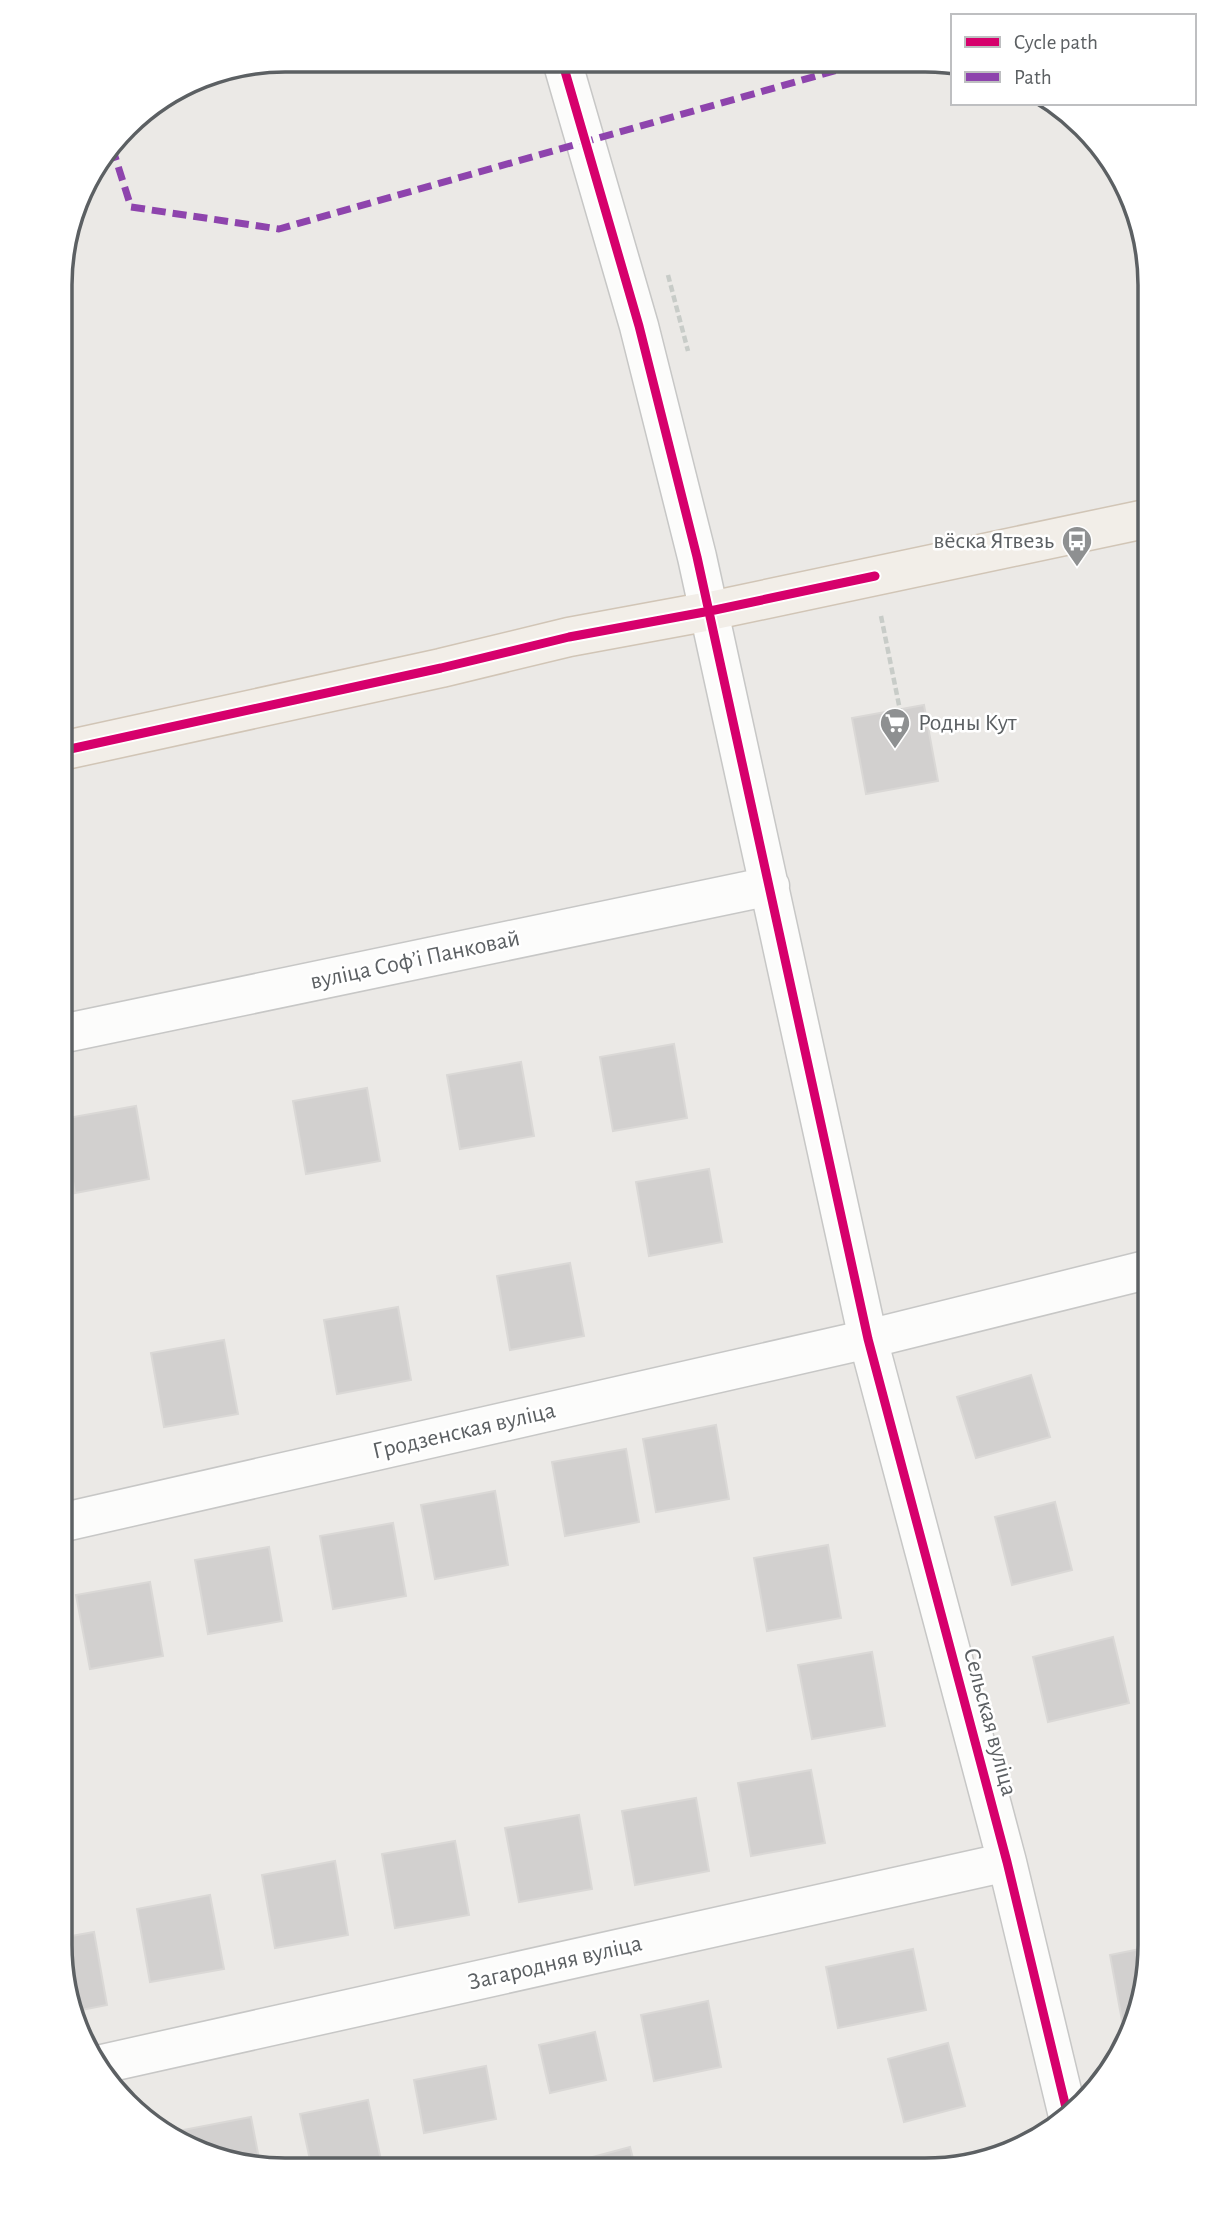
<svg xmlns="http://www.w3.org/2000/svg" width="1210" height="2230" font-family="'Alegreya Sans',sans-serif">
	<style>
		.building { fill: #d2d0cf; stroke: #dad8d6; stroke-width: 2 }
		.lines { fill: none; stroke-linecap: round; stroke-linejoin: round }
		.minor-casing { stroke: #c7c7c6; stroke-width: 41 }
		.major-casing { stroke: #d1c5b6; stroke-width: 41 }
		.path { stroke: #c8ccc8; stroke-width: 4.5; stroke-dasharray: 7 3.5; stroke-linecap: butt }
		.minor { stroke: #fcfcfb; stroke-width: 38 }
		.major { stroke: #f2eee8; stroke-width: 38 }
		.quiet { stroke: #8e44ad; stroke-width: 7; stroke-dasharray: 14 7; stroke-linecap: butt }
		.cycleway-casing { stroke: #fff; stroke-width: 13 }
		.cycleway { stroke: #d6006c; stroke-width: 9 }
		.labels { text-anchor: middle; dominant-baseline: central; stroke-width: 5; stroke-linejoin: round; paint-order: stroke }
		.poi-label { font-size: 24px; fill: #5c6063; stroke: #fff; text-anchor: end }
		.street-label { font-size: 24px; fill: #5c6063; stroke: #fff }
		.rim { fill: none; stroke: #5c6063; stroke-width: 3.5 }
	</style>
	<rect width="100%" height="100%" fill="#ebe9e6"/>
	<path class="building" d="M924,705L938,781L866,794L852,718Z
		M674,1044L687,1118L613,1131L600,1057Z
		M521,1062L534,1136L460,1149L447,1075Z
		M367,1088L380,1161L306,1174L293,1101Z
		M136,1106L149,1179L75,1193L62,1119Z
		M709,1169L722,1242L649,1256L636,1182Z
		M570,1263L584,1336L510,1350L497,1276Z
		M398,1307L411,1380L337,1394L324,1320Z
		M224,1340L238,1414L164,1427L151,1353Z
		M1031,1375L1050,1437L976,1458L957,1397Z
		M716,1425L729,1499L656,1512L643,1439Z
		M626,1449L639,1522L565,1536L552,1462Z
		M495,1491L508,1565L435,1579L421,1505Z
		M1055,1502L1072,1570L1012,1585L995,1517Z
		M393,1523L406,1596L333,1609L320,1536Z
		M828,1545L841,1618L767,1631L754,1558Z
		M269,1547L282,1621L208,1634L195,1560Z
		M150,1582L163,1656L90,1669L76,1595Z
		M1113,1637L1129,1703L1048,1722L1033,1657Z
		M872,1652L885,1726L812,1739L798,1665Z
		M811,1770L825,1843L751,1856L738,1783Z
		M696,1798L709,1871L635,1885L622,1811Z
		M579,1815L592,1889L519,1902L505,1828Z
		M455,1841L469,1915L395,1928L382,1854Z
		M335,1861L348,1935L275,1948L262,1875Z
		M210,1895L224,1969L150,1982L137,1909Z
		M94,1932L107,2005L71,2012L60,1938Z
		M1150,1947V1960L1135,2023L1123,2026L1110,1955Z
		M913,1949L926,2010L838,2028L826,1967Z
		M708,2001L721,2067L654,2081L641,2015Z
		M595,2032L606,2080L550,2093L539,2045Z
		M948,2043L965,2106L904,2122L888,2059Z
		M486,2066L496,2119L424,2133L414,2080Z
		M368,2100L381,2160L341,2169H312L300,2114Z
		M251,2117L261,2169L186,2147L180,2144L178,2131Z
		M630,2147L636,2170H592L589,2158Z"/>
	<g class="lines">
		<g class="minor-casing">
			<path id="minor" d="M562,61L639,326L697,557L868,1339L1007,1862L1068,2116
				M61,1034L770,886
				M60,1523L868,1339L1150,1269
				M102,2064L1007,1862"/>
		</g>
		<g class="major-casing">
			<path id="major" d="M61,751L441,668L569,637L710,611L1150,518"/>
		</g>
		<path class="path" d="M668,275L688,351
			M881,616L900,710"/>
		<use href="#minor" class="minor"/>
		<use href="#major" class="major"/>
		<path class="quiet" d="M112,147L131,207L279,229L862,63"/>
		<g class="cycleway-casing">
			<path id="cycleway" d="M562,61L639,326L697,557L868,1339L1007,1862L1068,2116
				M61,751L441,668L569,637L710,611L875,576"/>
		</g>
		<use href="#cycleway" class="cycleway"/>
	</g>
	<defs>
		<g id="bus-pin" transform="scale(1.575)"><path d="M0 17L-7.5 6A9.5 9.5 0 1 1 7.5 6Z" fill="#8e9091" stroke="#fff"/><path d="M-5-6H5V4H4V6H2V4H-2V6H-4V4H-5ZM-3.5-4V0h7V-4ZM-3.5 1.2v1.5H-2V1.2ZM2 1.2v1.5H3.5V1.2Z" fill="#fff"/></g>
		<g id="supermarket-pin" transform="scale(1.575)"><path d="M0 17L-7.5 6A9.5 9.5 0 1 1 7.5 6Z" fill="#8e9091" stroke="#fff"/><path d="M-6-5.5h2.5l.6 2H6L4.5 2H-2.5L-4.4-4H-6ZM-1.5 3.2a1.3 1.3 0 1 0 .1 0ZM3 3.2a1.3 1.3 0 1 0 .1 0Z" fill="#fff"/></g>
	</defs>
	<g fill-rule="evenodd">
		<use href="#bus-pin" x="1077" y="541"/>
		<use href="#supermarket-pin" x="895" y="723"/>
	</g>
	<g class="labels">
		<g class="poi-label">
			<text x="1054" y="541">вёска Ятвезь</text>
			<text x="918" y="723" text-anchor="start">Родны Кут</text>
		</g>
		<g class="street-label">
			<text transform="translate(415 960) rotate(-12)">вуліца Софʼі Панковай</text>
			<text transform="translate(464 1431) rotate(-13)">Гродзенская вуліца</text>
			<text transform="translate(990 1722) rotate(75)">Сельская вуліца</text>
			<text transform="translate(555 1963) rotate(-13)">Загародняя вуліца</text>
		</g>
	</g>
	<path d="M0 0H1210V2230H0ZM285 72H925A213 213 0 0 1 1138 285V1945A213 213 0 0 1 925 2158H285A213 213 0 0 1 72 1945V285A213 213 0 0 1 285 72Z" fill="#fff" fill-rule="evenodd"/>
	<path class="rim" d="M285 72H925A213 213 0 0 1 1138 285V1945A213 213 0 0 1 925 2158H285A213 213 0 0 1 72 1945V285A213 213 0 0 1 285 72Z"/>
	<rect x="951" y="14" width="245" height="91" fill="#ffffff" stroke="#bebfc1" stroke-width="2"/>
	<rect x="965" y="37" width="35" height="10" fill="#d6006c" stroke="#bebfc1" stroke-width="2"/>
	<text x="1014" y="49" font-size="21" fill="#5c6063">Cycle path</text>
	<rect x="965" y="72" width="35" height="10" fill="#8e44ad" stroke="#bebfc1" stroke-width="2"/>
	<text x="1014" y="84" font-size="21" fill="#5c6063">Path</text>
</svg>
